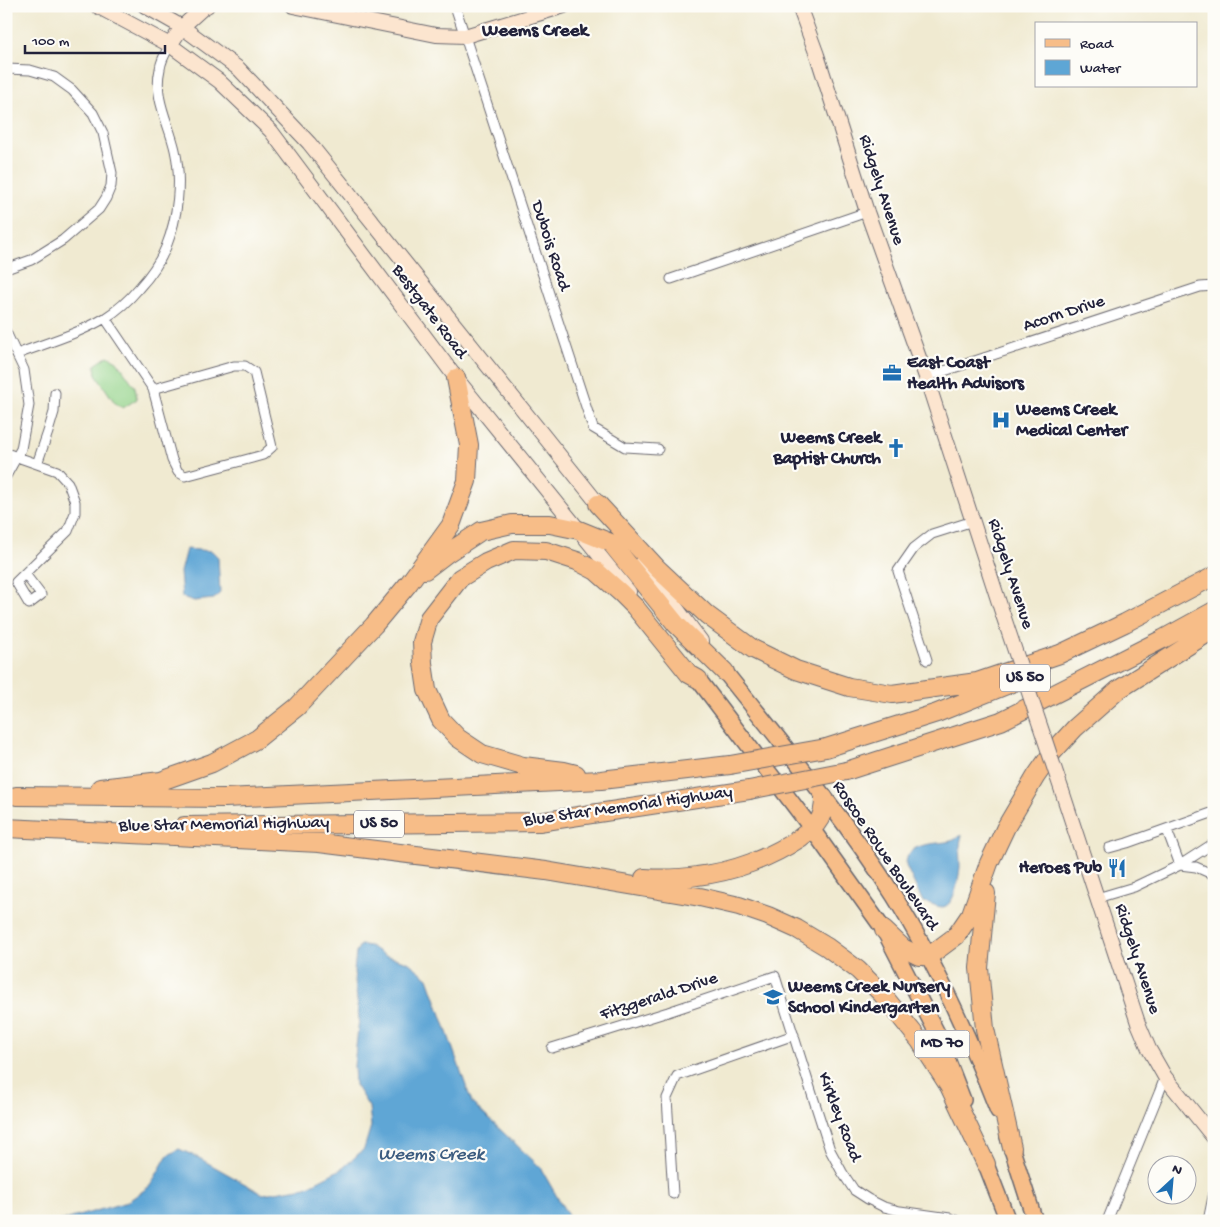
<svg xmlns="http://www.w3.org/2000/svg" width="1220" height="1227" font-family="'Gochi Hand',sans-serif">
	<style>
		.green { fill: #93d38a; stroke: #5a7a62 }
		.water { fill: #5ea6d5; stroke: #406488 }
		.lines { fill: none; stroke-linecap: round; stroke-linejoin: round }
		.minor-casing { stroke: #6a6870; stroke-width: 11 }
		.secondary-casing { stroke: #6a6870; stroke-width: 16 }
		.primary-casing { stroke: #6a6870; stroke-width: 18 }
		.motorway-casing { stroke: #6a6870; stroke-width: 20 }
		.minor { stroke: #fff; stroke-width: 9 }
		.secondary { stroke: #fce5cf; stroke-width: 14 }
		.primary { stroke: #f7bd88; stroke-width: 15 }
		.motorway { stroke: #f7bd88; stroke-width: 18 }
		.secondary-bridge-casing { stroke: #6a6870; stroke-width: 16; stroke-linecap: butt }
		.motorway-bridge-casing { stroke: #6a6870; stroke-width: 20; stroke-linecap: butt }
		.secondary-bridge { stroke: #fce5cf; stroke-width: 14 }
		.motorway-bridge { stroke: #f7bd88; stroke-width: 18 }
		.labels { text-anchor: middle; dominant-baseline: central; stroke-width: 4.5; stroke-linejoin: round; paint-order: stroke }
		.shield { fill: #fdfcf7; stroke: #646373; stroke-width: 1 }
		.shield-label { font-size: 16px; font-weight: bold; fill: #22223b }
		.street-label { font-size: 18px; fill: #22223b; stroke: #fdfcf7 }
		.poi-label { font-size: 18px; font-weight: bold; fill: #22223b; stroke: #fdfcf7; text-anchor: start }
		.neighbourhood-label { font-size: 19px; font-weight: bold; fill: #22223b; stroke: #fdfcf7 }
		.water-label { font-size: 19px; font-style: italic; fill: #3d5d80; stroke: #fdfcf7 }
	</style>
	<rect width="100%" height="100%" fill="#fdfcf7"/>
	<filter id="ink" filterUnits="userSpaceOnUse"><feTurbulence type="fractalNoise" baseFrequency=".02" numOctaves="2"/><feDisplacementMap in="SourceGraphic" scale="10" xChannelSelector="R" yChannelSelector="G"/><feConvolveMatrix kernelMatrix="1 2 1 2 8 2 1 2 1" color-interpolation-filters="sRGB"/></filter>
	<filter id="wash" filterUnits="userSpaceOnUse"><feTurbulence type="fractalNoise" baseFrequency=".0096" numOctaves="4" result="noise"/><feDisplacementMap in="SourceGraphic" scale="20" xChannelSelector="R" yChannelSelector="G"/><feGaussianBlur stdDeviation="1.12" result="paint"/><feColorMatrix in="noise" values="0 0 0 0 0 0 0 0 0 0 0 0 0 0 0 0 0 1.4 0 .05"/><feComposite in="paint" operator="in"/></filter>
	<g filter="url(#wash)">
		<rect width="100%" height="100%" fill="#f0ead1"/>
		<path class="green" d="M108,356L117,361L135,387L137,399L123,408L115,403L96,375L95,365Z"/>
		<path class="water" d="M186,549L212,551L218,557L220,593L214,599L194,601L182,597L180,572Z
			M962,835C961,839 960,843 960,847C959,853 960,860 960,867C959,876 955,907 942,907C936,907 930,902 923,902L906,866C905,841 935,845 951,841C955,840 958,837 962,835Z
			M360,945L370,946L384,955L408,962L428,978L472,1103L540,1167L571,1221H61L127,1202L150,1186L167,1156L179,1149L199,1158L263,1194L306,1187L343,1168L364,1149L371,1126L369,1107L355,1085L354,1066L359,1019L354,971L356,953Z"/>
	</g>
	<g filter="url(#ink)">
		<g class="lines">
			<g class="minor-casing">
				<path id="minor" d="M455,6L593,428L625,447L658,449
					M6,69L30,70L54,77L72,90L93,113L103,133L112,173L111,186L106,198L99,209L63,240L31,260L6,269
					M671,279L867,212
					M105,318L153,389L172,460L178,472L185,476L263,455L272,447L254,372L245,366H234L153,389
					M6,332L24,370L29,405L21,449L6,476
					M17,354C46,343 78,334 105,318C118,310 129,300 139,288C150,276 160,262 166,247C178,217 182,181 175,150C169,123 153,98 160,69C161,60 166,52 170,45
					M926,377L1200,287L1214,286
					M6,453L57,471L68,483L75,502V513L68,531L16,582L29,604L41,595L25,574
					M37,464L48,432L54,412L55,393
					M927,660L898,571L914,548L932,534L973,521
					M1167,830L1180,865L1196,867L1214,875
					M1109,848L1127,843L1214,812
					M1097,898L1134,887L1180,865L1214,843
					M552,1048L668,1012L775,976L812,1094L830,1150L842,1172L854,1190L868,1199L884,1207L900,1211L950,1218L958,1221
					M673,1194L667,1098L677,1076L794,1035
					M1107,1221L1159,1093L1165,1077
					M1207,1221L1209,1216L1214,1192"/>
			</g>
			<g class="secondary-casing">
				<path id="secondary" d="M97,6L170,45L219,81L271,131L456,378L629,592
					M145,6L182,27L239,69L309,143L604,511
					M293,6L436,35L465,36L564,6
					M799,6L817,55L867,212L926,377L1003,615
					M170,45L182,27L204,7L207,6
					M642,562L701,641
					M1062,791L1138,1023L1149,1049L1165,1077L1214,1138"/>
			</g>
			<g class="primary-casing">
				<path id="primary" d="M725,672C783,745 844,817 894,896C936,963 969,1037 998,1111
					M698,679L812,829L884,930L937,1033L963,1100
					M1008,1137L1035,1221
					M982,1154L1008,1221"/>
			</g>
			<g class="motorway-casing">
				<path id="motorway" d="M598,504L657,568L707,615L753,649L796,670L849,687L892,694L977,682L1060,654L1125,623L1214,576
					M425,570L446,554L481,531L512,524H550L579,530L611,543L676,624L725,672
					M826,748L937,713L1039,672
					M846,771L1001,721L1163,639L1214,611
					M576,774L564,771L523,766L482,754L458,738L441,720L427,690L423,663L422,642L429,618L460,578L486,562L514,550L546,551L577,561L596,571L621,593L635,607L689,674L698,679
					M100,788L161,781L212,763L257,739L297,707L374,625L409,583L451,525L467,481L469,445L456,378
					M16,796L225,798L601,780L730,765
					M184,826L539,822L749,790
					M6,828L319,843L546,871L700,897L739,906L768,916L797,929L827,947L858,970L882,994L920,1041L949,1086L986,1164
					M644,878C662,879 679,879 697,876C733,872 770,858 800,838C806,833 813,829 817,823C823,816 824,807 824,798
					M986,893L979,968L985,1029L1012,1148
					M884,930L903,948L919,956H929L956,936L971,914L989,863L1006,827L1036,776L1052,753L1075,728L1118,690L1214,629"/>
			</g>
			<use href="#minor" class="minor"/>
			<use href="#secondary" class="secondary"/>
			<use href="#primary" class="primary"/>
			<use href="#motorway" class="motorway"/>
			<g class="secondary-bridge-casing">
				<path id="secondary-bridge" d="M1003,615L1062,791"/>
			</g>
			<g class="motorway-bridge-casing">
				<path id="motorway-bridge" d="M730,765L826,748
					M749,790L846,771"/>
			</g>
			<use href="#secondary-bridge" class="secondary-bridge"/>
			<use href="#motorway-bridge" class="motorway-bridge"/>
		</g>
	</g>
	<defs>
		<g id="office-bare" transform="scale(1.5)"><path d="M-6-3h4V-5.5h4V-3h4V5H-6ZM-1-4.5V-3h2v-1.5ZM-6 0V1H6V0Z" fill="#1f6fb2" stroke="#fdfcf7" stroke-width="2.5" paint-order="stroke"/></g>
		<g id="hospital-bare" transform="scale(1.5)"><path d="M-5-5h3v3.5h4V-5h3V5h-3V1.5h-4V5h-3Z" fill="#1f6fb2" stroke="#fdfcf7" stroke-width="2.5" paint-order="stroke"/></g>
		<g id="church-bare" transform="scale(1.5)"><path d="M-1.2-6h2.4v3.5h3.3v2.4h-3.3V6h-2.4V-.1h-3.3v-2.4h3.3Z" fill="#1f6fb2" stroke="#fdfcf7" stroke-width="2.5" paint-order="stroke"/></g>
		<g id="restaurant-bare" transform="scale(1.5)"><path d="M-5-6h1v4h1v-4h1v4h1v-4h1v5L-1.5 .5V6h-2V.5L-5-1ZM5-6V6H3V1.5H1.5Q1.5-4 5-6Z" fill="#1f6fb2" stroke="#fdfcf7" stroke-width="2.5" paint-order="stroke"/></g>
		<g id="school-bare" transform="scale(1.5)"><path d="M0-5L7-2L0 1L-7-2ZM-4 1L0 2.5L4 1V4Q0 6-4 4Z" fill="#1f6fb2" stroke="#fdfcf7" stroke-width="2.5" paint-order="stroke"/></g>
	</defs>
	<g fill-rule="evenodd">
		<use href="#office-bare" x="892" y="373"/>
		<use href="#hospital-bare" x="1001" y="420"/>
		<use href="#church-bare" x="896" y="448"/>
		<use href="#restaurant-bare" x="1117" y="868"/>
		<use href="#school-bare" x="773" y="997"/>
	</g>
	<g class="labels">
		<g class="shield">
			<rect x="1000" y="664.5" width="50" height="27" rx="4"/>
			<rect x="354" y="810.5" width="50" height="27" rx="4"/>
			<rect x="914.5" y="1030.5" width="55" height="27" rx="4"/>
		</g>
		<g class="shield-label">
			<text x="1025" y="678">US 50</text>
			<text x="379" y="824">US 50</text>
			<text x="942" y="1044">MD 70</text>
		</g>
		<g class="street-label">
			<text transform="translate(881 190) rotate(72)">Ridgely Avenue</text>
			<text transform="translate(550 246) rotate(72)">Dubois Road</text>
			<text transform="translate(429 312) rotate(53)">Bestgate Road</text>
			<text transform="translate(1064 314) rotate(-18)">Acorn Drive</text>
			<text transform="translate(1010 574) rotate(72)">Ridgely Avenue</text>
			<text transform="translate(628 807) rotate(-8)">Blue Star Memorial Highway</text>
			<text transform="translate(224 825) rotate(-1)">Blue Star Memorial Highway</text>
			<text transform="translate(885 856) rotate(56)">Roscoe Rowe Boulevard</text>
			<text transform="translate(1137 959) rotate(72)">Ridgely Avenue</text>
			<text transform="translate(659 997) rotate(-18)">Fitzgerald Drive</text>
			<text transform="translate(839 1117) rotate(69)">Kirkley Road</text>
		</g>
		<g class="poi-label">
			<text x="907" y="363">East Coast<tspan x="907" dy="21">Health Advisors</tspan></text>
			<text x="1016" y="410">Weems Creek<tspan x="1016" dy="21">Medical Center</tspan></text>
			<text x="881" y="438" text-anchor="end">Weems Creek<tspan x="881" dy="21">Baptist Church</tspan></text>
			<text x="1102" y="868" text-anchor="end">Heroes Pub</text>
			<text x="788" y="987">Weems Creek Nursery<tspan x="788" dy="21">School Kindergarten</tspan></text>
		</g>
		<g class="neighbourhood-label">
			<text x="535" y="31">Weems Creek</text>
		</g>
		<g class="water-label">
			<text x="431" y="1155">Weems Creek</text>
		</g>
	</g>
	<rect width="1220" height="1227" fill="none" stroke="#fdfcf7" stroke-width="25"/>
	<rect x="1035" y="22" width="162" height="65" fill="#fdfcf7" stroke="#a5a5ac"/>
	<rect x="1045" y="39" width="25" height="8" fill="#f7bd88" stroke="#a5a5ac"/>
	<text x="1080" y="48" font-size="15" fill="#22223b">Road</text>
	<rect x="1045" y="60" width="25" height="15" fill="#5ea6d5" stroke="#a5a5ac"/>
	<text x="1080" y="72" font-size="15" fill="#22223b">Water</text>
	<g transform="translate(1172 1180) rotate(26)"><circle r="24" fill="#fdfcf7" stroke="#a5a5ac"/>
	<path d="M0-4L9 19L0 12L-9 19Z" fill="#1f6fb2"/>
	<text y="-8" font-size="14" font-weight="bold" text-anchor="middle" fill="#22223b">N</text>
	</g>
	<path d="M25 45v8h140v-8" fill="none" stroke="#22223b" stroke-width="2.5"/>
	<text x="32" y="45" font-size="15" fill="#22223b" stroke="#fdfcf7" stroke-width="4" paint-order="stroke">100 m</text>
</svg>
